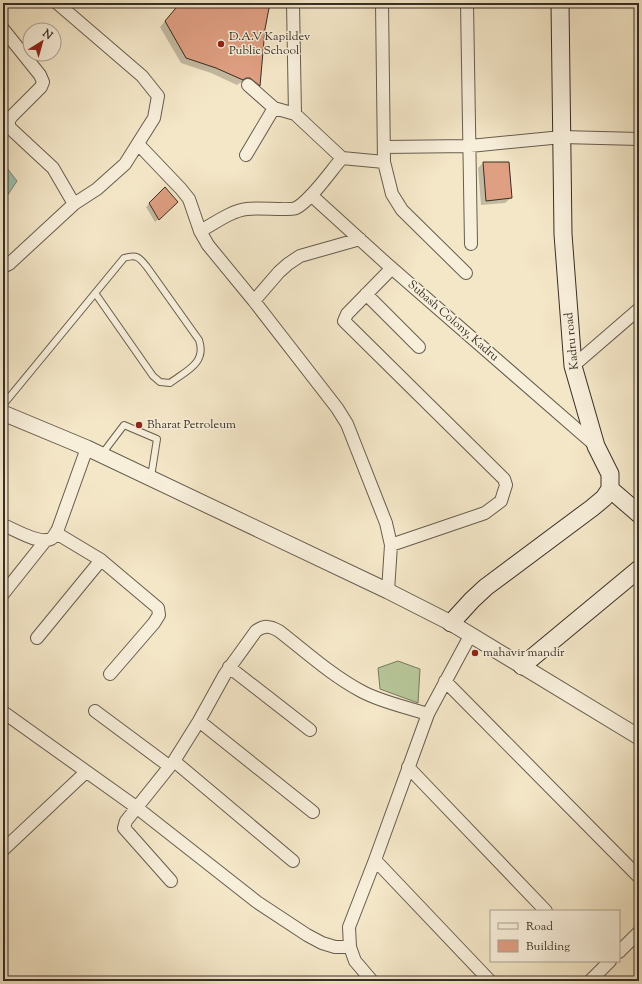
<svg xmlns="http://www.w3.org/2000/svg" width="642" height="984" font-family="'Sorts Mill Goudy',serif">
	<style>
		.green { fill: #b7c699; stroke: #777a5f }
		.water { fill: #9cc0b1; stroke: #748679 }
		.shadow { fill: #0003 }
		.building { fill: #df9f82; stroke: #372f25 }
		.lines { fill: none; stroke-linecap: round; stroke-linejoin: round }
		.service-casing { stroke: #665d4e; stroke-width: 8 }
		.minor-casing { stroke: #665d4e; stroke-width: 14 }
		.tertiary-casing { stroke: #665d4e; stroke-width: 17 }
		.secondary-casing { stroke: #372f25; stroke-width: 19 }
		.service { stroke: #f8efdb; stroke-width: 6 }
		.minor { stroke: #f8efdb; stroke-width: 12 }
		.tertiary { stroke: #f8efdb; stroke-width: 15 }
		.secondary { stroke: #f8efdb; stroke-width: 17 }
		.poi-dot { fill: #8f2418; stroke: #f8efdb; stroke-width: 1.5 }
		.labels { text-anchor: middle; dominant-baseline: central; stroke-width: 3; stroke-linejoin: round; paint-order: stroke }
		.poi-label { font-size: 12px; fill: #372f25; stroke: #f8efdb; text-anchor: start }
		.street-label { font-size: 12px; fill: #372f25; stroke: #f8efdb }
	</style>
	<rect width="100%" height="100%" fill="#f4e7c8"/>
	<filter id="stains"><feTurbulence type="fractalNoise" baseFrequency=".005" numOctaves="4"/><feColorMatrix values="0 0 0 0 .2 0 0 0 0 .09 0 0 0 0 .02 0 0 0 .5 -.17"/></filter>
	<radialGradient id="worn" r=".72"><stop offset=".6" stop-color="#630" stop-opacity="0"/><stop offset="1" stop-color="#630" stop-opacity=".3"/></radialGradient>
	<path class="green" d="M398,661L420,669L418,703L380,689L378,668Z"/>
	<path class="water" d="M3,163L17,181L3,202Z"/>
	<path class="shadow" d="M181,3H269L264,29L259,85L254,90L244,83H240L237,85L211,73L181,63L160,27Z
		M483,163L511,198L505,203L481,205L478,168Z
		M165,188L176,202L155,222L146,207Z"/>
	<path class="building" d="M180,3H270L265,29L260,86L250,78H246L243,80L216,68L186,58L165,21Z
		M483,162H509L512,198L486,201Z
		M165,187L178,202L159,220L149,203Z"/>
	<g class="lines">
		<g class="service-casing">
			<path id="service" d="M3,405L124,258C137,254 139,257 147,267L199,340C207,363 186,371 170,383L160,382L153,376L95,293
				M102,454L124,425L157,439L151,477"/>
		</g>
		<g class="minor-casing">
			<path id="minor" d="M293,3L295,114
				M467,3L471,244
				M3,29L40,75L43,82L41,87L12,116C8,121 8,124 11,129L53,168L74,204
				M248,85L274,108L295,114L342,158L384,162L382,3
				M139,145L181,189L189,199L200,231L208,245L254,301L337,408L347,424L386,523L391,545L388,591
				M384,147L470,146L562,137L639,139
				M246,155L274,108
				M384,162L392,194L402,210L466,273
				M311,195L387,264L596,446
				M200,231C214,224 230,211 247,209C258,207 289,211 296,208C311,200 330,172 342,158
				M3,267L9,264L74,204L97,189L125,164L154,118L158,96L142,76L57,3
				M366,294L419,347
				M254,301L279,272L288,264L300,256L360,239
				M573,366L639,309
				M3,525C14,529 39,545 51,539C54,537 56,532 58,529L87,448
				M56,533L101,560L158,608L159,615L154,623L110,674
				M391,545L485,513L501,501L506,485L504,479L344,321L347,314L392,268
				M3,594L46,540
				M37,638L101,560
				M229,667L310,730
				M445,681L639,877
				M95,711L169,766
				M3,712L136,807L257,902L307,935L322,943L335,947H350
				M199,721L313,812
				M174,761L293,861
				M408,767L546,911
				M3,850L86,772
				M375,860L490,981
				M171,881L124,828L126,821L174,761L199,721L225,674L256,631C265,625 270,626 279,631C305,651 331,675 361,691C381,702 406,707 428,714
				M619,952L639,932
				M372,981L355,961L350,947L349,927L375,860L428,714L471,634
				M590,981L610,961"/>
		</g>
		<g class="tertiary-casing">
			<path id="tertiary" d="M3,413L87,448L388,591L451,623L639,737"/>
		</g>
		<g class="secondary-casing">
			<path id="secondary" d="M610,489L639,514
				M451,623L472,600L486,587L592,508L604,498L610,489V474L596,446L573,366L563,234L560,3
				M522,666L639,569"/>
		</g>
		<use href="#service" class="service"/>
		<use href="#minor" class="minor"/>
		<use href="#tertiary" class="tertiary"/>
		<use href="#secondary" class="secondary"/>
	</g>
	<g class="poi-dot">
		<circle cx="221" cy="44" r="4"/>
		<circle cx="139" cy="425" r="4"/>
		<circle cx="475" cy="653" r="4"/>
	</g>
	<g class="labels">
		<g class="poi-label">
			<text x="229" y="37">D.A.V Kapildev<tspan x="229" dy="14">Public School</tspan></text>
			<text x="147" y="425">Bharat Petroleum</text>
			<text x="483" y="653">mahavir mandir</text>
		</g>
		<g class="street-label">
			<text transform="translate(453 321) rotate(41)">Subash Colony, Kadru</text>
			<text transform="translate(572 341) rotate(-96)">Kadru road</text>
		</g>
	</g>
	<rect width="642" height="984" fill="none" stroke="#f4e7c8" stroke-width="16"/>
	<rect x="4" y="4" width="634" height="976" fill="none" stroke="#372f25" stroke-width="2"/>
	<rect x="8" y="8" width="626" height="968" fill="none" stroke="#372f25"/>
	<rect x="490" y="910" width="130" height="52" fill="#f8efdb" stroke="#aba292"/>
	<rect x="498" y="923" width="20" height="6" fill="#f8efdb" stroke="#aba292"/>
	<text x="526" y="930" font-size="12" fill="#372f25">Road</text>
	<rect x="498" y="940" width="20" height="12" fill="#df9f82" stroke="#aba292"/>
	<text x="526" y="950" font-size="12" fill="#372f25">Building</text>
	<g transform="translate(42 42) rotate(37)"><circle r="19" fill="#f8efdb" stroke="#aba292"/>
	<path d="M0-3L7 15L0 10L-7 15Z" fill="#8f2418"/>
	<text y="-6" font-size="11" font-weight="bold" text-anchor="middle" fill="#372f25">N</text>
	</g>
	<rect width="100%" height="100%" filter="url(#stains)"/>
	<rect width="100%" height="100%" fill="url(#worn)"/>
</svg>
